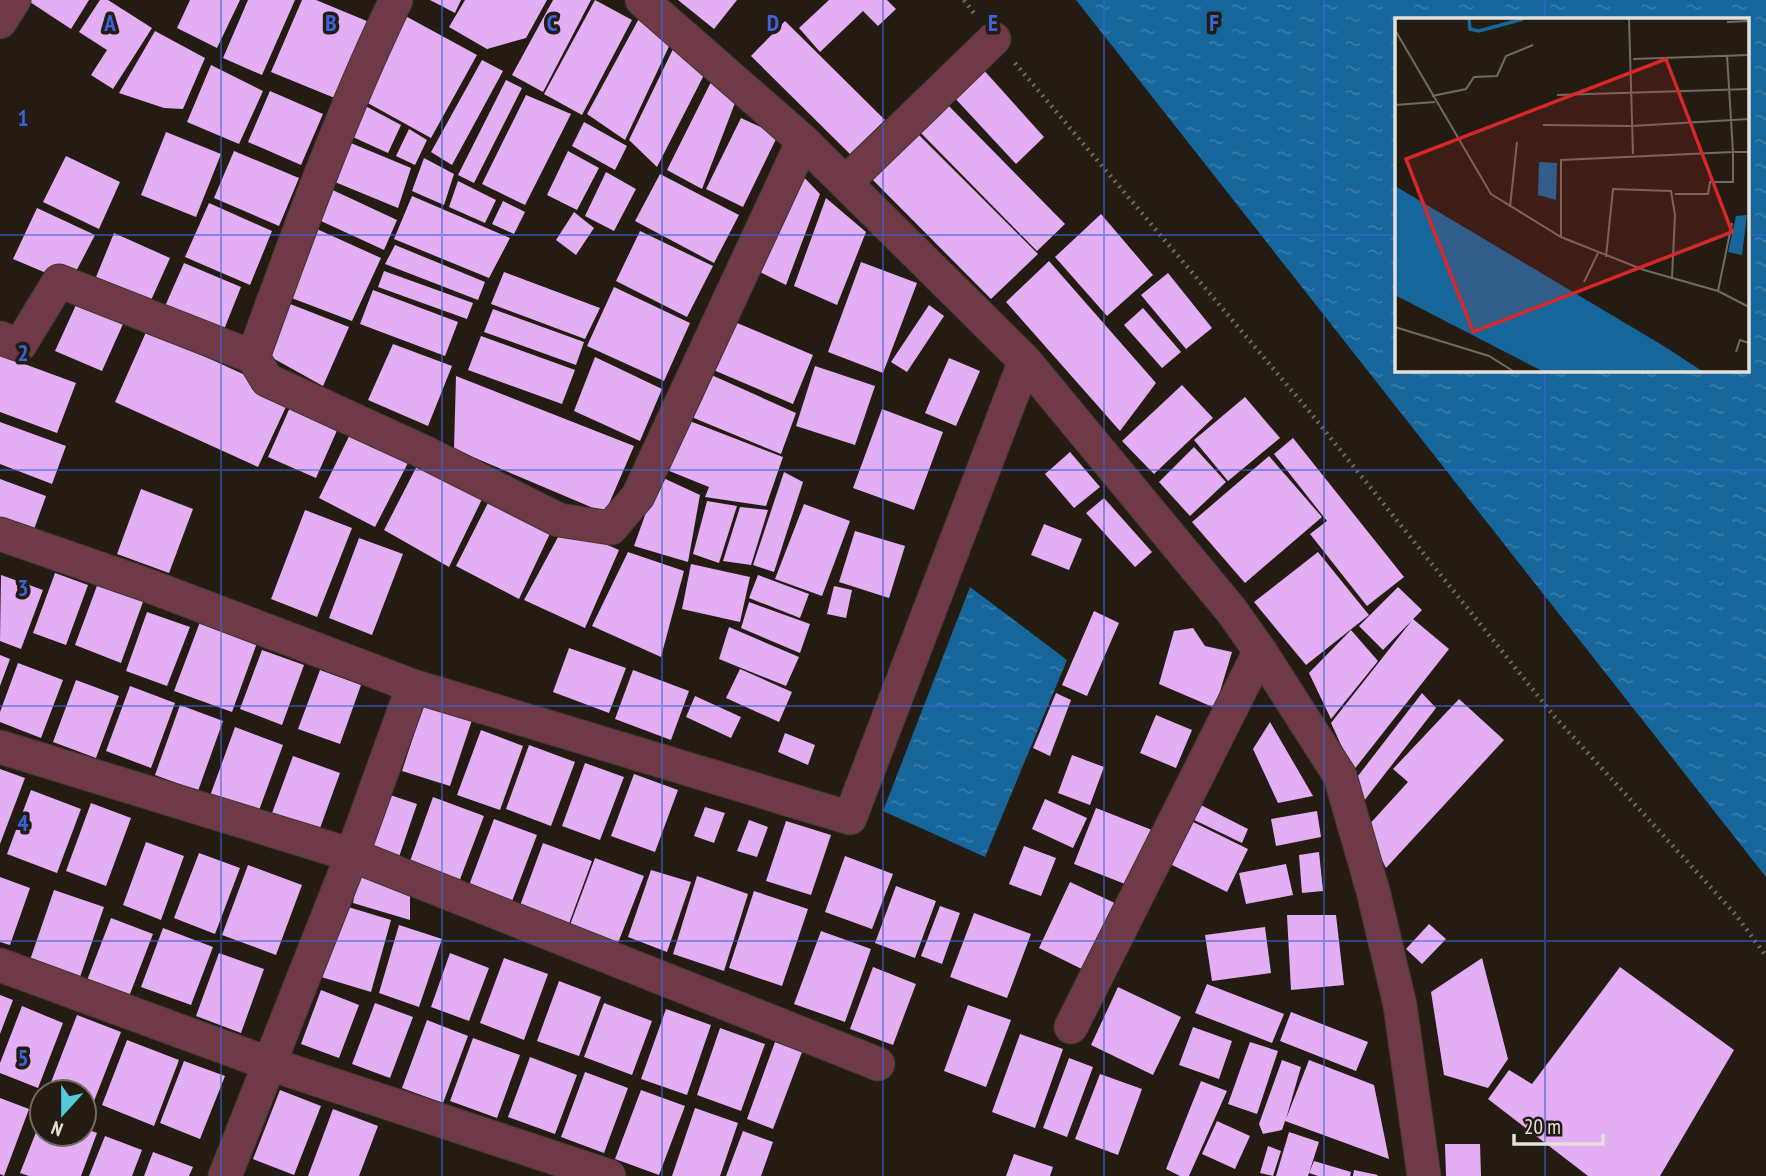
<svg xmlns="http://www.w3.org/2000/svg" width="1766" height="1176" font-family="'PT Sans Narrow',sans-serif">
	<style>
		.water { fill: url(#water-ripples); fill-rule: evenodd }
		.building { fill: #e4aef4 }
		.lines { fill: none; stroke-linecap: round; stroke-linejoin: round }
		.street-casing { stroke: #3f372f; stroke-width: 35 }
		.path { stroke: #706961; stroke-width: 4.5; stroke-dasharray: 2 5; stroke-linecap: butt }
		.street { stroke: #6f3948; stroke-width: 33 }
		.grid { fill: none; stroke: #3b64d8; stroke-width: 2; stroke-opacity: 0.55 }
		.inset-river { fill: none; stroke: #16669c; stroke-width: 3.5 }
		.inset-road { fill: none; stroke: #726a63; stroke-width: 2 }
		.view { fill: #d62828; fill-opacity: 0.15; stroke: #d62828; stroke-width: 3.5 }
		.inset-edge { fill: none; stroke: #e6e0da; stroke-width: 3.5 }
		.grid-label { font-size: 23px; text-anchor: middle; font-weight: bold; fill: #3b64d8; stroke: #241c13; stroke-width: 7; stroke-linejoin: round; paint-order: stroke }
	</style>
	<defs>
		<pattern id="water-ripples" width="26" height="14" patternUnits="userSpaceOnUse" patternTransform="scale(1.75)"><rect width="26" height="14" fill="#16669c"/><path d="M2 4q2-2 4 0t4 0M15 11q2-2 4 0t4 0" fill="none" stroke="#387ca9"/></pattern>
	</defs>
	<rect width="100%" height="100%" fill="#241c13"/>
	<path class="water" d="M1076,0H1766V877ZM1397,19H1747V369H1397Z
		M970,587L1067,660L985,857L883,811Z"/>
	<path class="building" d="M27,0H89L71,29Z
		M100,0H108L152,28L113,89L91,75L107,50L79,32Z
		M190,0H240L217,48L177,28Z
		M248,0H295L262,75L223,58Z
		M302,0H316L374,24L342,101L271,72Z
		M430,0H461L455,13Z
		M465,0H547L526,38L487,49L449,27Z
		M553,0H591L543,92L512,75Z
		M595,0L632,20L582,115L544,94Z
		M678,0H737L714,29Z
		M829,0H887L896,9L878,26L863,11L820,52L799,28Z
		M400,13L477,55L431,138L355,96Z
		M642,13L672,40L625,140L587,114Z
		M785,21L885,120L850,154L751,56Z
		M155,31L205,58L183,109L164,108L119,93Z
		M675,45L706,71L657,167L629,140Z
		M482,60L503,71L452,165L431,152Z
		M211,65L263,91L239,144L187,122Z
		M981,67L1044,137L1016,164L952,95Z
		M506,80L522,88L474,183L458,175Z
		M711,82L735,103L702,189L667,170Z
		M270,91L323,114L301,165L248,142Z
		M526,95L571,114L525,205L482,184Z
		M943,100L1065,224L1037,251L915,127Z
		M356,101L401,125L388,153L344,133Z
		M741,118L778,135L743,207L706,189Z
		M584,122L627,146L615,170L572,146Z
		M911,127L1038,254L991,299L865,172Z
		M409,129L427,140L415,165L396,156Z
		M166,132L221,154L196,217L141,195Z
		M346,141L411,168L398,208L330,180Z
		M234,151L299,178L279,226L214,198Z
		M568,151L599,168L577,210L547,195Z
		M66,156L120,182L99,229L43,202Z
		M424,158L454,174L444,205L412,191Z
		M796,169L820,194L786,285L754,269Z
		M606,172L636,189L614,231L585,216Z
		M660,174L739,215L714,263L635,221Z
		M458,181L496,200L485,223L449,207Z
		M324,186L397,220L384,250L310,216Z
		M412,196L510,238L489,278L394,239Z
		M826,198L866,232L837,305L794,286Z
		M503,201L525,212L514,234L492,224Z
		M209,203L272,231L250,285L185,257Z
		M37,208L95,235L70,283L13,259Z
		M574,212L594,228L576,255L556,240Z
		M1101,214L1153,275L1107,316L1055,257Z
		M308,225L381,258L352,321L281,294Z
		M640,231L713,266L687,317L616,281Z
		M114,233L170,258L148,307L94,282Z
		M395,245L485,282L478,300L385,264Z
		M1049,261L1156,383L1120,431L1006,302Z
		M861,262L917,283L883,373L828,352Z
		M184,263L241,287L221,337L162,313Z
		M384,271L473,303L467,319L378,287Z
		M504,272L600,308L585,339L491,304Z
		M1168,273L1212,328L1186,349L1141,295Z
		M614,287L690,323L664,381L587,346Z
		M373,290L458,322L445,356L360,324Z
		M81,294L127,315L102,371L55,351Z
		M280,300L349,327L323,386L260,351Z
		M929,305L944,316L907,372L891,362Z
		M1143,308L1181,352L1162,368L1124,325Z
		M493,309L584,342L576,365L484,332Z
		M730,320L813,355L793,404L711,369Z
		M147,330L291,396L258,467L115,402Z
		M481,336L575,370L562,404L468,370Z
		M393,344L452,366L428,426L368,400Z
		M0,355L76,383L57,433L0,412Z
		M595,357L662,389L640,441L574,411Z
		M949,358L980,371L956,426L925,413Z
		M815,366L875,386L855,445L796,426Z
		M707,373L796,413L781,454L689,416Z
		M456,376L634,446L605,513L454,449Z
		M1182,385L1213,418L1154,474L1122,441Z
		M1245,397L1280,438L1228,481L1194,440Z
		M291,405L339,426L316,478L268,457Z
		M882,409L943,432L914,510L853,488Z
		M682,418L783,457L766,506L705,497L709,487L662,468Z
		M0,422L66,446L52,484L0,464Z
		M353,428L412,455L375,527L319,498Z
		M1293,438L1404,577L1367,606L1310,534L1327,521L1274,454Z
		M1194,447L1226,482L1190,516L1159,482Z
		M1070,452L1100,487L1074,508L1045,474Z
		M1269,456L1322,517L1245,583L1192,522Z
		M420,460L486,491L449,567L384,530Z
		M784,472L803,482L774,572L753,565Z
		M659,476L700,495L688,562L634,546Z
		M0,479L46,496L32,535L0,523Z
		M141,489L193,509L169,573L117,554Z
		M493,493L554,525L519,599L456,566Z
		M1104,498L1152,552L1135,567L1086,513Z
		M707,501L737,506L719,563L693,554Z
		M804,504L850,521L822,596L775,579Z
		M740,507L768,510L751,565L723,561Z
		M305,510L352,528L317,617L271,599Z
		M1044,524L1082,539L1069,570L1031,555Z
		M564,526L619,550L585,628L524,600Z
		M855,531L905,546L889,598L839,582Z
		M359,538L403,554L372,635L329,618Z
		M628,552L684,571L661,657L592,626Z
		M1318,552L1369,615L1306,665L1254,602Z
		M691,564L750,577L740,622L682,609Z
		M55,573L88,585L66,645L33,633Z
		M1,575L43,590L21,649L0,641Z
		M758,575L809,594L800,618L749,598Z
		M98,583L144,599L121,663L75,645Z
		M834,586L852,590L846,618L827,614Z
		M1398,587L1422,610L1383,650L1359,626Z
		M749,602L810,624L800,653L741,628Z
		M1094,611L1119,623L1087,696L1062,685Z
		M147,612L190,627L167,686L126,671Z
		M1413,619L1449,649L1353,771L1331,723Z
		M200,622L257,643L232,712L174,691Z
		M729,627L799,657L786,686L719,659Z
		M1193,628L1205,646L1232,652L1215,708L1159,684L1174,631Z
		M1351,630L1378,661L1331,719L1309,673Z
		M569,648L626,668L609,713L553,692Z
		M262,650L304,665L282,725L240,709Z
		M0,655L10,659L0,686Z
		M18,663L63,680L41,738L0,722V712Z
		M740,669L792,692L779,722L726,698Z
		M320,670L361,685L340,744L298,729Z
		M633,670L689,691L671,740L615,719Z
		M76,680L119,696L96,758L53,742Z
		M130,686L175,703L151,768L106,751Z
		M1056,693L1071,700L1050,756L1033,748Z
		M1422,693L1436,708L1360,806L1351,785Z
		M695,696L741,717L731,738L686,717Z
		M1459,699L1504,740L1386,868L1366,828L1408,782L1393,769Z
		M424,704L472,720L450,786L402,771Z
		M180,705L223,721L198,791L155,775Z
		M1156,715L1192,730L1176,768L1140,753Z
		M1270,722L1313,796L1278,803L1253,749Z
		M235,727L283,745L258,813L210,796Z
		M481,730L523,746L500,810L457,795Z
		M785,733L815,745L808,765L778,752Z
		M529,745L575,762L551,826L506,809Z
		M1072,755L1104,767L1090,805L1058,793Z
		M293,756L340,773L315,842L268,824Z
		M585,763L624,777L600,840L562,826Z
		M0,769L25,778L0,844Z
		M634,774L678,790L655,852L611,836Z
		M31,790L81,809L57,873L7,854Z
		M387,794L417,804L398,860L368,850Z
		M433,797L484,816L459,882L409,864Z
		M1045,799L1087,818L1073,848L1032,829Z
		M1193,801L1248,829L1242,843L1186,816Z
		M91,803L131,818L106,886L66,871Z
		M705,807L725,813L714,843L694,836Z
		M1096,808L1152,830L1130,886L1074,864Z
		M1317,811L1321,837L1276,846L1271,819Z
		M494,819L537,835L511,904L468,888Z
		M1187,819L1248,849L1227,892L1166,862Z
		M749,820L768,827L757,857L737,851Z
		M786,821L831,835L811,895L766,881Z
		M146,842L184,856L161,920L123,905Z
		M543,843L592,861L567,929L518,911Z
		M1024,846L1056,858L1041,896L1009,884Z
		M1319,852L1323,891L1302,893L1299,855Z
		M199,853L240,868L215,934L174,918Z
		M845,856L893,874L872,929L825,912Z
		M595,858L644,876L618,943L570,925Z
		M1286,864L1293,895L1246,904L1239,873Z
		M248,865L302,885L276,955L222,935Z
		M651,870L691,882L667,952L628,937Z
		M358,874L410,891V920L353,903Z
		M697,876L748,894L724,971L673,954Z
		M0,877L30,888L10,945L0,942Z
		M1070,882L1119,905L1088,972L1039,948Z
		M896,886L936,901L915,958L875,943Z
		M54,890L104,907L80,977L30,960Z
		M754,891L808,909L782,986L729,968Z
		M345,906L391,920L371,992L318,976Z
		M940,906L960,913L942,964L921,956Z
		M974,913L1031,934L1007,998L950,977Z
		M1287,915H1336L1344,985L1291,990Z
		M111,918L153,934L128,999L86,983Z
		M1429,924L1446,939L1422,964L1406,949Z
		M399,925L442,939L419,1007L379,993Z
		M1265,927L1271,973L1212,981L1205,935Z
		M163,928L213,947L191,1005L141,987Z
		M821,931L871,949L845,1022L794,1004Z
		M219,953L264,969L241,1033L196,1016Z
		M450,953L489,968L469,1021L431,1007Z
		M504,958L548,974L524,1040L480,1023Z
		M1482,958L1508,1059L1488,1088L1444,1075L1431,992Z
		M873,967L916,984L893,1045L850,1029Z
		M1620,967L1734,1050L1660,1176H1588L1488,1099L1509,1070L1532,1084Z
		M559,981L601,997L579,1056L537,1041Z
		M1207,984L1284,1014L1272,1043L1195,1013Z
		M1118,987L1181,1017L1153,1075L1091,1045Z
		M321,990L359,1005L339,1058L301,1044Z
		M0,995L13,1000L0,1034Z
		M375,1003L413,1017L390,1078L352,1064Z
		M604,1003L652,1021L632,1075L584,1057Z
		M968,1005L1011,1020L986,1087L944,1071Z
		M22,1006L63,1023L38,1088L0,1073V1063Z
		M666,1009L711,1025L687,1095L641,1079Z
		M1291,1012L1368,1042L1356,1071L1280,1041Z
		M77,1015L121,1032L94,1101L84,1097V1092H70L50,1085Z
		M427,1020L468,1036L443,1103L402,1088Z
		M1193,1027L1232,1041L1219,1079L1179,1065Z
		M720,1028L765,1044L741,1111L697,1095Z
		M1020,1034L1063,1049L1035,1128L992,1112Z
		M473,1038L520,1055L497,1118L450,1101Z
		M127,1040L179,1060L154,1126L102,1105Z
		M775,1042L802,1052L773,1129L747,1119Z
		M1250,1042L1278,1051L1257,1114L1228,1104Z
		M530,1057L577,1075L555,1134L508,1117Z
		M1069,1058L1093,1067L1067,1137L1043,1128Z
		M1282,1060L1301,1067L1286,1119L1309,1060L1374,1085L1389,1159L1285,1121L1282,1130L1263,1134L1259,1124Z
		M184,1061L225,1076L200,1139L160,1123Z
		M585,1072L628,1088L604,1153L561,1137Z
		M1100,1074L1142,1089L1118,1155L1075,1139Z
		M1201,1081L1227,1091L1189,1176H1180L1166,1169Z
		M280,1090L321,1106L294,1175L253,1159Z
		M641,1090L685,1106L659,1175L615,1159Z
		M0,1098L29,1109L4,1176L0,1174Z
		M695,1108L738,1123L720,1176H672Z
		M333,1109L378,1126L359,1176H308Z
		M42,1117V1134H84V1128L97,1133L81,1176H29L20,1173Z
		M1217,1121L1250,1136L1235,1169L1202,1154Z
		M743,1131L773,1142L761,1176H726Z
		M1289,1132L1319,1142L1308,1176H1276Z
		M105,1136L142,1150L132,1176H89Z
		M1445,1144H1480L1481,1176H1446Z
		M1268,1146L1281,1151L1273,1176L1260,1173Z
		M153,1152L193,1167L189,1176H144Z
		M1014,1154L1053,1167L1050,1176H1006Z
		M1314,1161L1351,1172L1350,1176H1318L1309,1173Z
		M1354,1170L1378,1175L1377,1176H1353Z"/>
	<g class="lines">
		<g class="street-casing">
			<path id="street" d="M396,0C340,116 297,236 253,357L267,380L426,453L559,520L611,528L638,496L803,141
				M642,0L803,141L1025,361L1231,610L1260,651L1340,776L1373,891L1400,1005L1424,1176
				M0,22L14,0
				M845,183L994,39
				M0,338L20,345L59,281L253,357
				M0,534L144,584L413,686L850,818L1025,361
				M0,747L352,855L878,1064
				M0,965L270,1064L609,1176
				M1071,1027L1260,651
				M225,1176L352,855L413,686"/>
		</g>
		<path class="path" d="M964,0L976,16
			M1015,63L1309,411L1554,716L1736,915L1766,956"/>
		<use href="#street" class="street"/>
	</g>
	<path class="grid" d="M221,0V1176M442,0V1176M662,0V1176M883,0V1176M1104,0V1176M1324,0V1176M1545,0V19M0,235H1397M1747,235H1766M1545,369V1176M0,470H1766M0,706H1766M0,941H1766"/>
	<g transform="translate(1395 18)">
		<rect width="354" height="354" fill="#241c13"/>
		<path d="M144,144L162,145L161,182L143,177ZM0,168L272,330L307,353H147L0,277ZM352,197L347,237L333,234L341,198Z" fill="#16669c"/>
		<path class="inset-river" d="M74,1L75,11L84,13L128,1"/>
		<path class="inset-road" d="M234,1L238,136M332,4L354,3M0,12L96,176L166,219L249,252L323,273L354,289M238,41L354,37M162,77L354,71M37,78L71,71L79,59L102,58L111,38L138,27M0,87L40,84M148,107L237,108L354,101M280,176H313L315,164H338V134H354M115,189L122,124M166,219V142L338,134L332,37M211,239L218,171L276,173L280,197L277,259M189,264L203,235M323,273L337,205M0,309L94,338L118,353M341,334L345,322L354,325"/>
		<path class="view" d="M271,41L337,214L78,314L11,141Z"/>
		<rect width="354" height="354" class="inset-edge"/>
	</g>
	<g class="grid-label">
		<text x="110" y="31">A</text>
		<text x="331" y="31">B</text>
		<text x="552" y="31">C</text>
		<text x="773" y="31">D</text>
		<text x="993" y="31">E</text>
		<text x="1214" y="31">F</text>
		<text x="23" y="126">1</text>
		<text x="23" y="361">2</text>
		<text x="23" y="596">3</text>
		<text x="23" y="831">4</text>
		<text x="23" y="1066">5</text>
	</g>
	<g transform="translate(63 1113) rotate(201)"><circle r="33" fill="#241c13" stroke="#726a63" stroke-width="2"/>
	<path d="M0-5L12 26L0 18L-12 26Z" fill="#54cadd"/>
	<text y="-10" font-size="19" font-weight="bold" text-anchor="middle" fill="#e6e0da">N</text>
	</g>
	<path d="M1514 1134v10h89v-10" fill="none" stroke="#e6e0da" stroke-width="3.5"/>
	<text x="1524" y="1134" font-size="21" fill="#e6e0da" stroke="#241c13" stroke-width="5" paint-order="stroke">20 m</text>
</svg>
